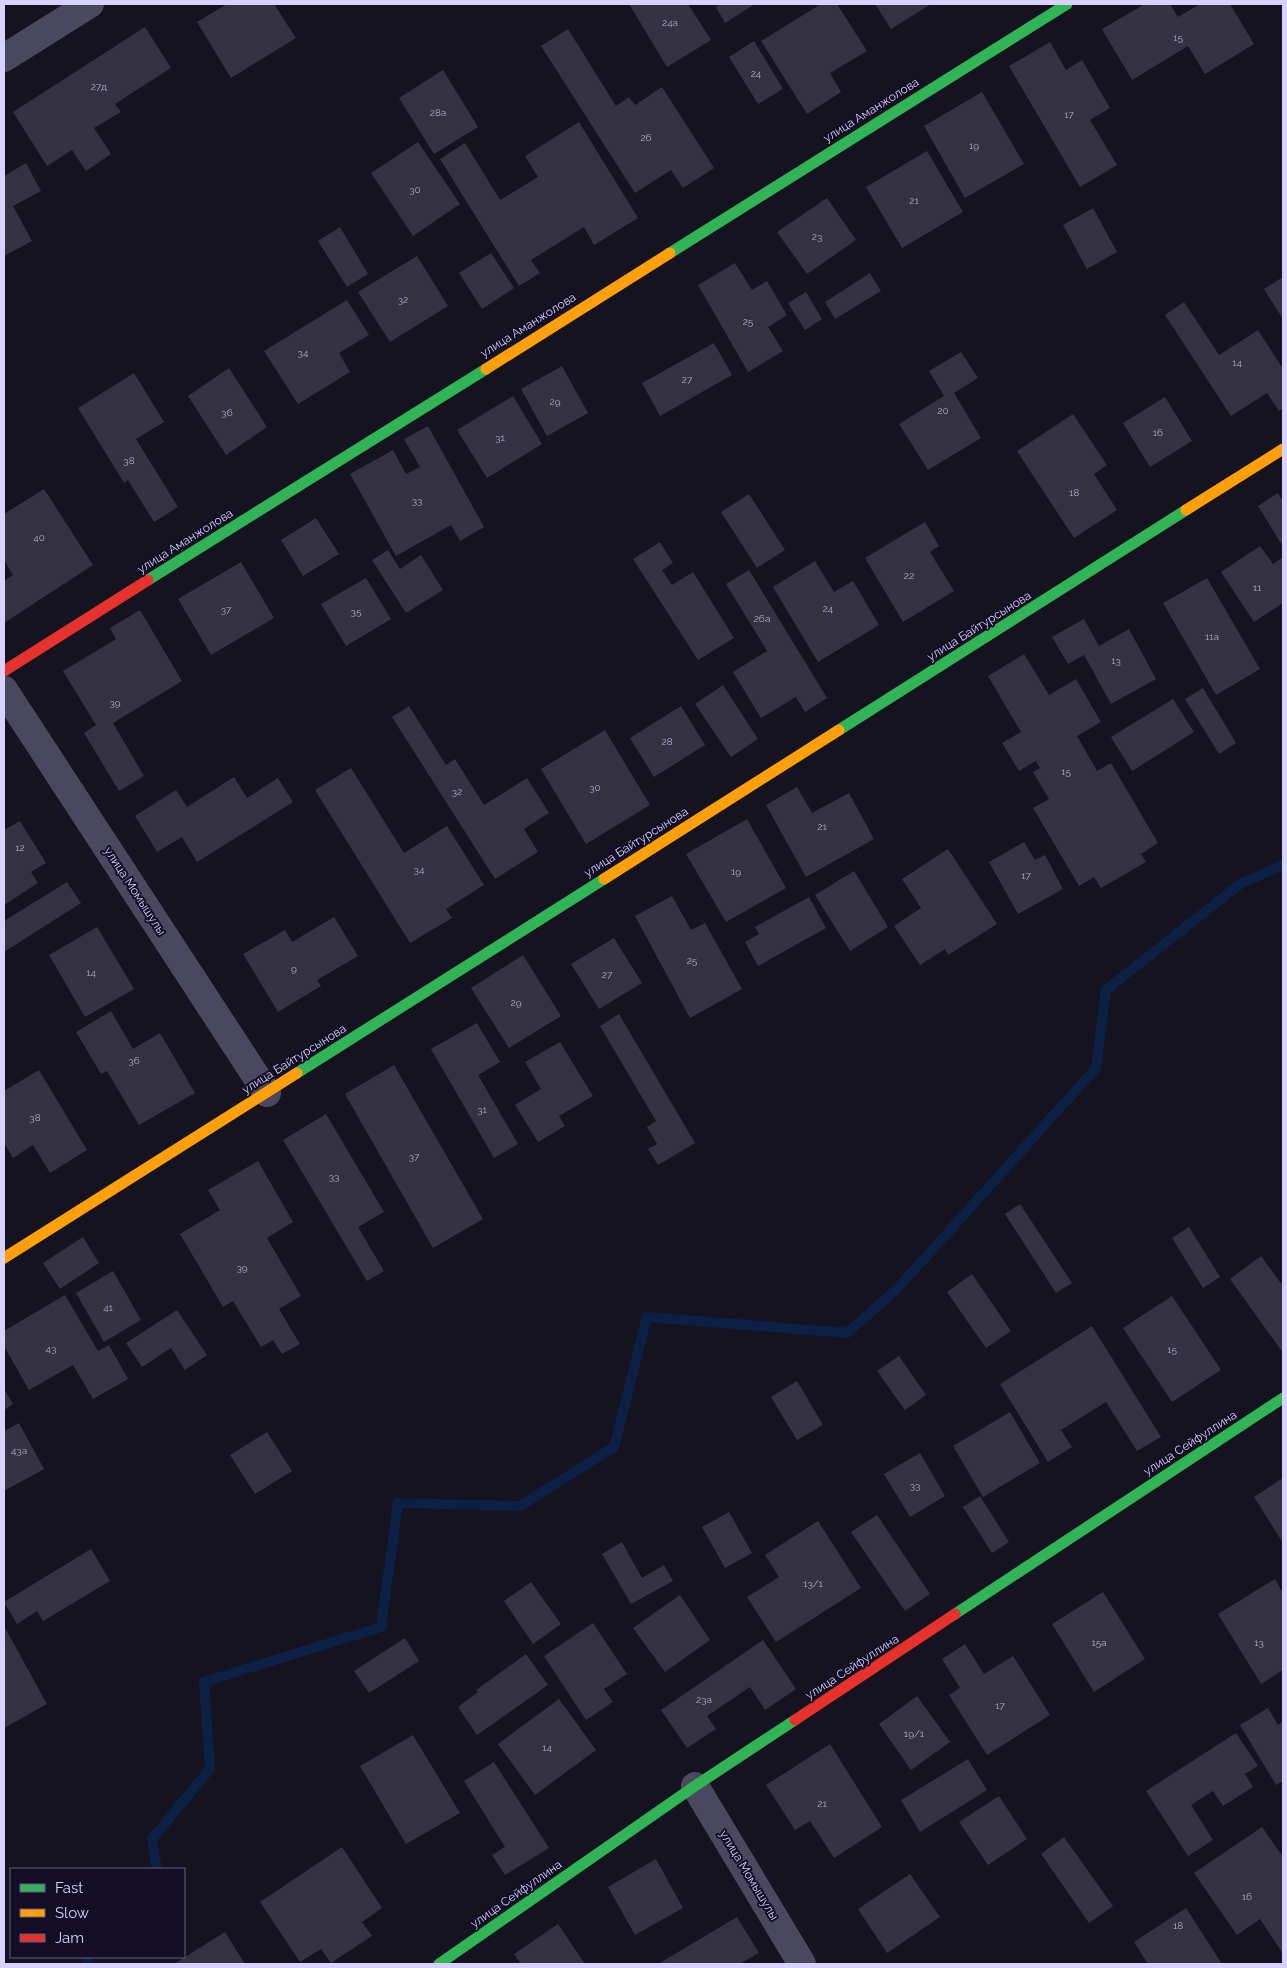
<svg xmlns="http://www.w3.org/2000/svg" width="1287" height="1968" font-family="Raleway,sans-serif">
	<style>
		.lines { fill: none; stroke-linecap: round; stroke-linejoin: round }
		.stream { stroke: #0c1f44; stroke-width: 10 }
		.building { fill: #343142 }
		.street { stroke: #4a4861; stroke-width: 28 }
		.fast { stroke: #30b455; stroke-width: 11 }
		.slow { stroke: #ff9f0a; stroke-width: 11 }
		.jam { stroke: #e5322d; stroke-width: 11 }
		.labels { text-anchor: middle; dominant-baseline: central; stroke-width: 4; stroke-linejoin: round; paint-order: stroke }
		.number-label { font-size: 10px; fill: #afaad0 }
		.street-label { font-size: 12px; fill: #d8d2ff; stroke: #130e25 }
	</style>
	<rect width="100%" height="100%" fill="#161320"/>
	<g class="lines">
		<path class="stream" d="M157,1869L152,1839L210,1769L204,1682L381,1627L398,1503L520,1506L614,1447L647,1317L847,1333L897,1289L1096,1068L1106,990L1240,884L1283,865
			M87,1957L88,1964"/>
	</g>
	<path class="building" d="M227,4H274L296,38L231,78L197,22Z
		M629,4H688L711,40L667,67Z
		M721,4H755L725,23L716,7Z
		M821,4H837L867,51L830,73L841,92L807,114L761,41Z
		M875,4H931L891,29Z
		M1145,4H1170L1178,17L1200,4H1230L1254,44L1205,74L1188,46L1132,80L1102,29Z
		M145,27L171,68L115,104L121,112L94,128L111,154L86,171L72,150L47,166L13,112Z
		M568,29L616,106L629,97L635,105L662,87L714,168L683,188L671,170L635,193L541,46Z
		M754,41L783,89L758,104L729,57Z
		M1050,42L1066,70L1082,60L1110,108L1090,120L1117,165L1080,187L1009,66Z
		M443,70L478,127L434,154L399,98Z
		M982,92L1024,164L965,198L924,126Z
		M579,122L638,218L594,245L584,227L531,260L540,273L519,286L440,159L465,143L500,200L538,177L525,156Z
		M418,142L460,204L413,236L371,173Z
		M927,151L963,212L902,248L866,187Z
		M26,163L41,191L13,206L32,241L4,256V176Z
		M827,198L856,240L807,274L777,232Z
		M1093,208L1117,252L1087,269L1063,225Z
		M340,227L368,274L347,287L318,241Z
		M491,253L514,288L482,309L459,273Z
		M417,256L448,306L390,342L358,292Z
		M735,263L752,290L767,281L787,315L768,327L783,351L748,372L698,285Z
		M870,273L881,291L835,319L825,302Z
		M1283,277V319L1264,289Z
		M806,292L822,319L805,330L788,303Z
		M347,300L369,335L339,353L350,372L298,404L264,351Z
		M1184,302L1219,355L1258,330L1283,369V408L1279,411L1267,393L1231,416L1165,315Z
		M714,343L732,375L660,416L642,383Z
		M961,352L978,378L954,393L981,438L928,470L899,424L944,396L929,371Z
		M562,366L588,413L547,436L521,389Z
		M229,368L267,427L226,455L188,396Z
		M134,373L164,422L136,439L178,507L154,522L128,480L124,483L78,408Z
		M513,396L542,444L487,478L457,430Z
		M1165,397L1192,441L1150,467L1123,423Z
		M1073,414L1107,465L1094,474L1117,510L1074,538L1017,451Z
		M428,426L484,527L460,541L451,525L396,556L350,474L393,450L406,474L420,467L404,439Z
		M44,489L93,565L4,623V581L13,575L4,560V514Z
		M1278,493L1283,501V544L1282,545L1258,506Z
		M749,494L785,550L757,568L721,512Z
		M316,518L339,554L303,576L281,540Z
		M925,522L939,546L930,552L954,591L903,622L865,558Z
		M660,542L673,563L662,570L672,585L693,572L734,638L698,660L633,559Z
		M1260,546L1273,564L1283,557V603L1254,622L1221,572Z
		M388,550L400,569L421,555L443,590L406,613L372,560Z
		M815,561L834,592L853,581L879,625L818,662L773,587Z
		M241,562L274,618L211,655L178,599Z
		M749,570L827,698L805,712L796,697L761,718L733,672L767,651L726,584Z
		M366,578L391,619L346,646L321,604Z
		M1207,578L1260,669L1216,695L1163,603Z
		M140,610L182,681L113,723L144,776L119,791L84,733L96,725L63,671L116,639L110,628Z
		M1084,619L1099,646L1129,629L1156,679L1111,704L1084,655L1068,664L1052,637Z
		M1024,654L1049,695L1076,679L1101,722L1077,736L1097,771L1111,763L1158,843L1141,854L1146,862L1101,888L1094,877L1079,886L1033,808L1049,799L1033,772L1040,768L1036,761L1019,771L1002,743L1021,732L988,676Z
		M723,685L758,739L731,757L695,704Z
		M1203,688L1236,743L1219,754L1185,699Z
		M1173,699L1194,732L1132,771L1111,737Z
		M409,706L446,765L455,759L484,805L527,778L549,813L524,829L538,852L495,879L392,717Z
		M681,706L705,745L654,777L630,738Z
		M605,730L650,805L586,844L541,769Z
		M351,768L404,853L447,826L484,885L446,909L452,918L410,943L315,790Z
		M234,777L247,798L278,778L293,802L197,862L182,837L157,852L135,816L176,790L187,807Z
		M797,787L812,813L849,793L874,839L806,877L766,805Z
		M747,819L786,888L726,922L686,854Z
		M20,821L46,863L31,872L38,883L4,905V830Z
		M1024,842L1035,860L1045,855L1063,889L1018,914L989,862Z
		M948,849L997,924L948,955L945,949L920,965L894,926L921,908L902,879Z
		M854,871L888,927L850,951L815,895Z
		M67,882L81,903L4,952V921Z
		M672,896L691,930L705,923L742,989L690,1018L635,916Z
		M809,897L826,928L758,966L745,942L759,934L755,927Z
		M334,917L358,956L317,980L321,986L278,1012L243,954L285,930L292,942Z
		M97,927L134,989L85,1017L49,955Z
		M614,938L642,983L599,1009L571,964Z
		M523,955L561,1016L509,1048L471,988Z
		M111,1011L133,1049L160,1033L195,1093L139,1125L107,1071L101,1074L76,1032Z
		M619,1014L695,1143L658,1165L648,1149L657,1144L647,1127L656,1121L600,1026Z
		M477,1023L500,1062L478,1075L518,1144L494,1158L431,1049Z
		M560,1042L593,1096L559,1116L565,1126L538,1142L515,1105L541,1089L525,1062Z
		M394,1065L483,1219L433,1248L345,1094Z
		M39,1070L87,1150L50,1173L33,1145L13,1158L4,1143V1091Z
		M326,1114L384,1212L358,1227L384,1271L367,1281L283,1140Z
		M258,1161L293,1222L267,1238L301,1296L279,1309L300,1344L282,1354L273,1340L261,1347L233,1301L223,1307L180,1234L220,1210L208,1190Z
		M1020,1204L1072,1283L1056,1293L1005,1214Z
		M1189,1227L1220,1277L1203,1288L1172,1238Z
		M83,1237L99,1263L60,1289L43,1263Z
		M1261,1256L1283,1286V1353L1230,1279Z
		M113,1271L141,1320L104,1342L76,1293Z
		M972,1274L1011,1331L986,1348L947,1292Z
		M65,1295L98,1351L109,1345L128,1379L93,1399L73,1365L29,1390L4,1346V1331Z
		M1172,1296L1221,1370L1172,1402L1123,1328Z
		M177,1310L207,1355L185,1370L171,1348L142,1367L126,1343Z
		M1092,1326L1161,1437L1137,1451L1106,1402L1061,1430L1072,1447L1048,1462L1000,1384Z
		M899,1356L926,1395L905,1410L877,1371Z
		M797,1381L823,1425L797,1440L771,1397Z
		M4,1389L13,1404L4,1410Z
		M1010,1412L1040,1463L983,1497L953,1446Z
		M19,1423L44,1469L4,1491V1431Z
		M267,1432L292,1471L255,1494L230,1455Z
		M920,1453L945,1496L910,1517L884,1474Z
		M1283,1478V1543L1254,1497Z
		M980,1496L1009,1542L992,1553L963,1507Z
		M729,1512L752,1553L725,1568L702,1527Z
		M877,1515L930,1594L905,1611L851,1532Z
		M818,1521L861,1588L776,1642L747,1597L779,1577L765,1555Z
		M622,1542L642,1578L664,1565L673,1581L631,1604L602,1554Z
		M91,1549L110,1581L43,1621L37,1611L17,1624L4,1602Z
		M1275,1579L1283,1593V1670L1261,1684L1218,1614Z
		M531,1582L561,1624L533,1644L504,1601Z
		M1103,1592L1145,1659L1094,1692L1052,1624Z
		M680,1595L710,1640L665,1672L633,1628Z
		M593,1623L627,1674L604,1689L613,1702L586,1720L544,1656Z
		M4,1626L47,1704L4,1728Z
		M405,1638L419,1661L369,1693L354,1671Z
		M763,1640L796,1689L765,1710L750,1687L707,1716L716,1729L687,1748L661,1710Z
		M965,1644L984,1674L1013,1656L1050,1715L987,1755L949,1695L960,1688L942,1659Z
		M526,1654L548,1685L477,1735L458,1707L478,1692L476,1690Z
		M917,1696L950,1742L911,1770L879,1724Z
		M559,1699L596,1750L535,1795L498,1744Z
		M1268,1708L1278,1725L1283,1721V1781L1276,1785L1240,1725Z
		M1236,1733L1258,1766L1245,1774L1253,1787L1223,1806L1213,1791L1191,1805L1213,1840L1188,1856L1146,1791Z
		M413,1735L460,1813L406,1844L360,1766Z
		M830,1744L882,1827L834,1858L810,1821L795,1830L766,1785Z
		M968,1759L987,1790L920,1832L901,1800Z
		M494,1762L549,1848L505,1875L492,1855L505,1847L464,1781Z
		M999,1796L1027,1839L988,1865L959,1822Z
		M1262,1827L1283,1857V1954L1260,1919L1237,1935L1194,1873Z
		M1064,1837L1113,1906L1089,1923L1041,1854Z
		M342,1847L382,1908L362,1922L372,1936L331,1963L321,1949L300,1962L260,1902Z
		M656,1859L683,1908L635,1935L608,1887Z
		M910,1874L940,1917L887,1953L858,1909Z
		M1186,1908L1222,1964H1148L1134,1942Z
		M737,1917L759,1953L739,1964H658Z
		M558,1924L585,1964H521L514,1954Z
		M225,1932L245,1964H174Z"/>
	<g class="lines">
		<path class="street" d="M4,58L90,4
			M4,690L267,1093
			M695,1786L802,1964"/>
		<path class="fast" d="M670,253L1067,4
			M148,580L486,369
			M839,730L1186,510
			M297,1073L604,879
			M955,1614L1283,1398
			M439,1964L695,1786L795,1720"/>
		<path class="slow" d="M486,369L670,253
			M1186,510L1283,449
			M604,879L839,730
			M4,1258L297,1073"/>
		<path class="jam" d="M4,671L148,580
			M795,1720L955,1614"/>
	</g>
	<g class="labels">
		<g class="number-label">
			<text x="670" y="22">24а</text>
			<text x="1178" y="37">15</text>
			<text x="756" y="73">24</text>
			<text x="99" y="86">27д</text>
			<text x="438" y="112">28а</text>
			<text x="1069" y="114">17</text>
			<text x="646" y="137">26</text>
			<text x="974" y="145">19</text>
			<text x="415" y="189">30</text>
			<text x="914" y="200">21</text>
			<text x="817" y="236">23</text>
			<text x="403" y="299">32</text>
			<text x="748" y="321">25</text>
			<text x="303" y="352">34</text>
			<text x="1237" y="362">14</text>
			<text x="687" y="379">27</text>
			<text x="555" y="401">29</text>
			<text x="943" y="410">20</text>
			<text x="227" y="412">36</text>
			<text x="1158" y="432">16</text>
			<text x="500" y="437">31</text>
			<text x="129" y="460">38</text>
			<text x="1074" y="492">18</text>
			<text x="417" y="500">33</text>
			<text x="39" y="537">40</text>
			<text x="909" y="575">22</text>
			<text x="1257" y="587">11</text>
			<text x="828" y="608">24</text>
			<text x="226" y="609">37</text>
			<text x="356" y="611">35</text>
			<text x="762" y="618">26а</text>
			<text x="1212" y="636">11а</text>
			<text x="1116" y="660">13</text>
			<text x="115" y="702">39</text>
			<text x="667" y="741">28</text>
			<text x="1066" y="771">15</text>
			<text x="595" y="787">30</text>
			<text x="457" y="791">32</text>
			<text x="822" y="826">21</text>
			<text x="20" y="847">12</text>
			<text x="419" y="869">34</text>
			<text x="736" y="871">19</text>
			<text x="1026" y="875">17</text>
			<text x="692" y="960">25</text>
			<text x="294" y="968">9</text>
			<text x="91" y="972">14</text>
			<text x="607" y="974">27</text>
			<text x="516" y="1002">29</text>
			<text x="134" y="1060">36</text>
			<text x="482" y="1109">31</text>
			<text x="35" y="1117">38</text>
			<text x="414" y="1156">37</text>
			<text x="334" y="1176">33</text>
			<text x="242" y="1267">39</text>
			<text x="108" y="1307">41</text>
			<text x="51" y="1348">43</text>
			<text x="1172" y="1349">15</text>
			<text x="19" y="1450">43а</text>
			<text x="915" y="1485">33</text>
			<text x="813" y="1583">13/1</text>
			<text x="1099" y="1642">15а</text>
			<text x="1259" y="1642">13</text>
			<text x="704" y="1699">23а</text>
			<text x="1000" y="1705">17</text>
			<text x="914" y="1733">19/1</text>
			<text x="547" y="1747">14</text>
			<text x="822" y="1803">21</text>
			<text x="1247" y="1896">16</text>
			<text x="1178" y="1925">18</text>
		</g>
		<g class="street-label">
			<text transform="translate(871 110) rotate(-32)">улица Аманжолова</text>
			<text transform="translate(528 325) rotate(-32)">улица Аманжолова</text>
			<text transform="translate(185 541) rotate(-32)">улица Аманжолова</text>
			<text transform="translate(979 626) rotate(-32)">улица Байтурсынова</text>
			<text transform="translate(636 842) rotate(-32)">улица Байтурсынова</text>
			<text transform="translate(135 891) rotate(57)">улица Момышулы</text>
			<text transform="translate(294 1059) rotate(-32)">улица Байтурсынова</text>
			<text transform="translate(1190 1443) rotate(-33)">улица Сейфуллина</text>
			<text transform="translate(852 1667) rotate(-33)">улица Сейфуллина</text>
			<text transform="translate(749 1875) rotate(59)">улица Момышулы</text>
			<text transform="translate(516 1894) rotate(-35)">улица Сейфуллина</text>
		</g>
	</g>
	<rect width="1287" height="1968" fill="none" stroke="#d8d2ff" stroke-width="10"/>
	<rect x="10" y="1868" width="175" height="90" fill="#130e25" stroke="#625c7c"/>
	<rect x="20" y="1884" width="25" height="8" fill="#30b455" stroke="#625c7c"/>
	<text x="55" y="1893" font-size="15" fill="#d8d2ff">Fast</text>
	<rect x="20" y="1909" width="25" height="8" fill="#ff9f0a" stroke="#625c7c"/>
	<text x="55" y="1918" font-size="15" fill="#d8d2ff">Slow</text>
	<rect x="20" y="1934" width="25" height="8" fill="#e5322d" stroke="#625c7c"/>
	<text x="55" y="1943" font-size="15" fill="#d8d2ff">Jam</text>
</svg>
